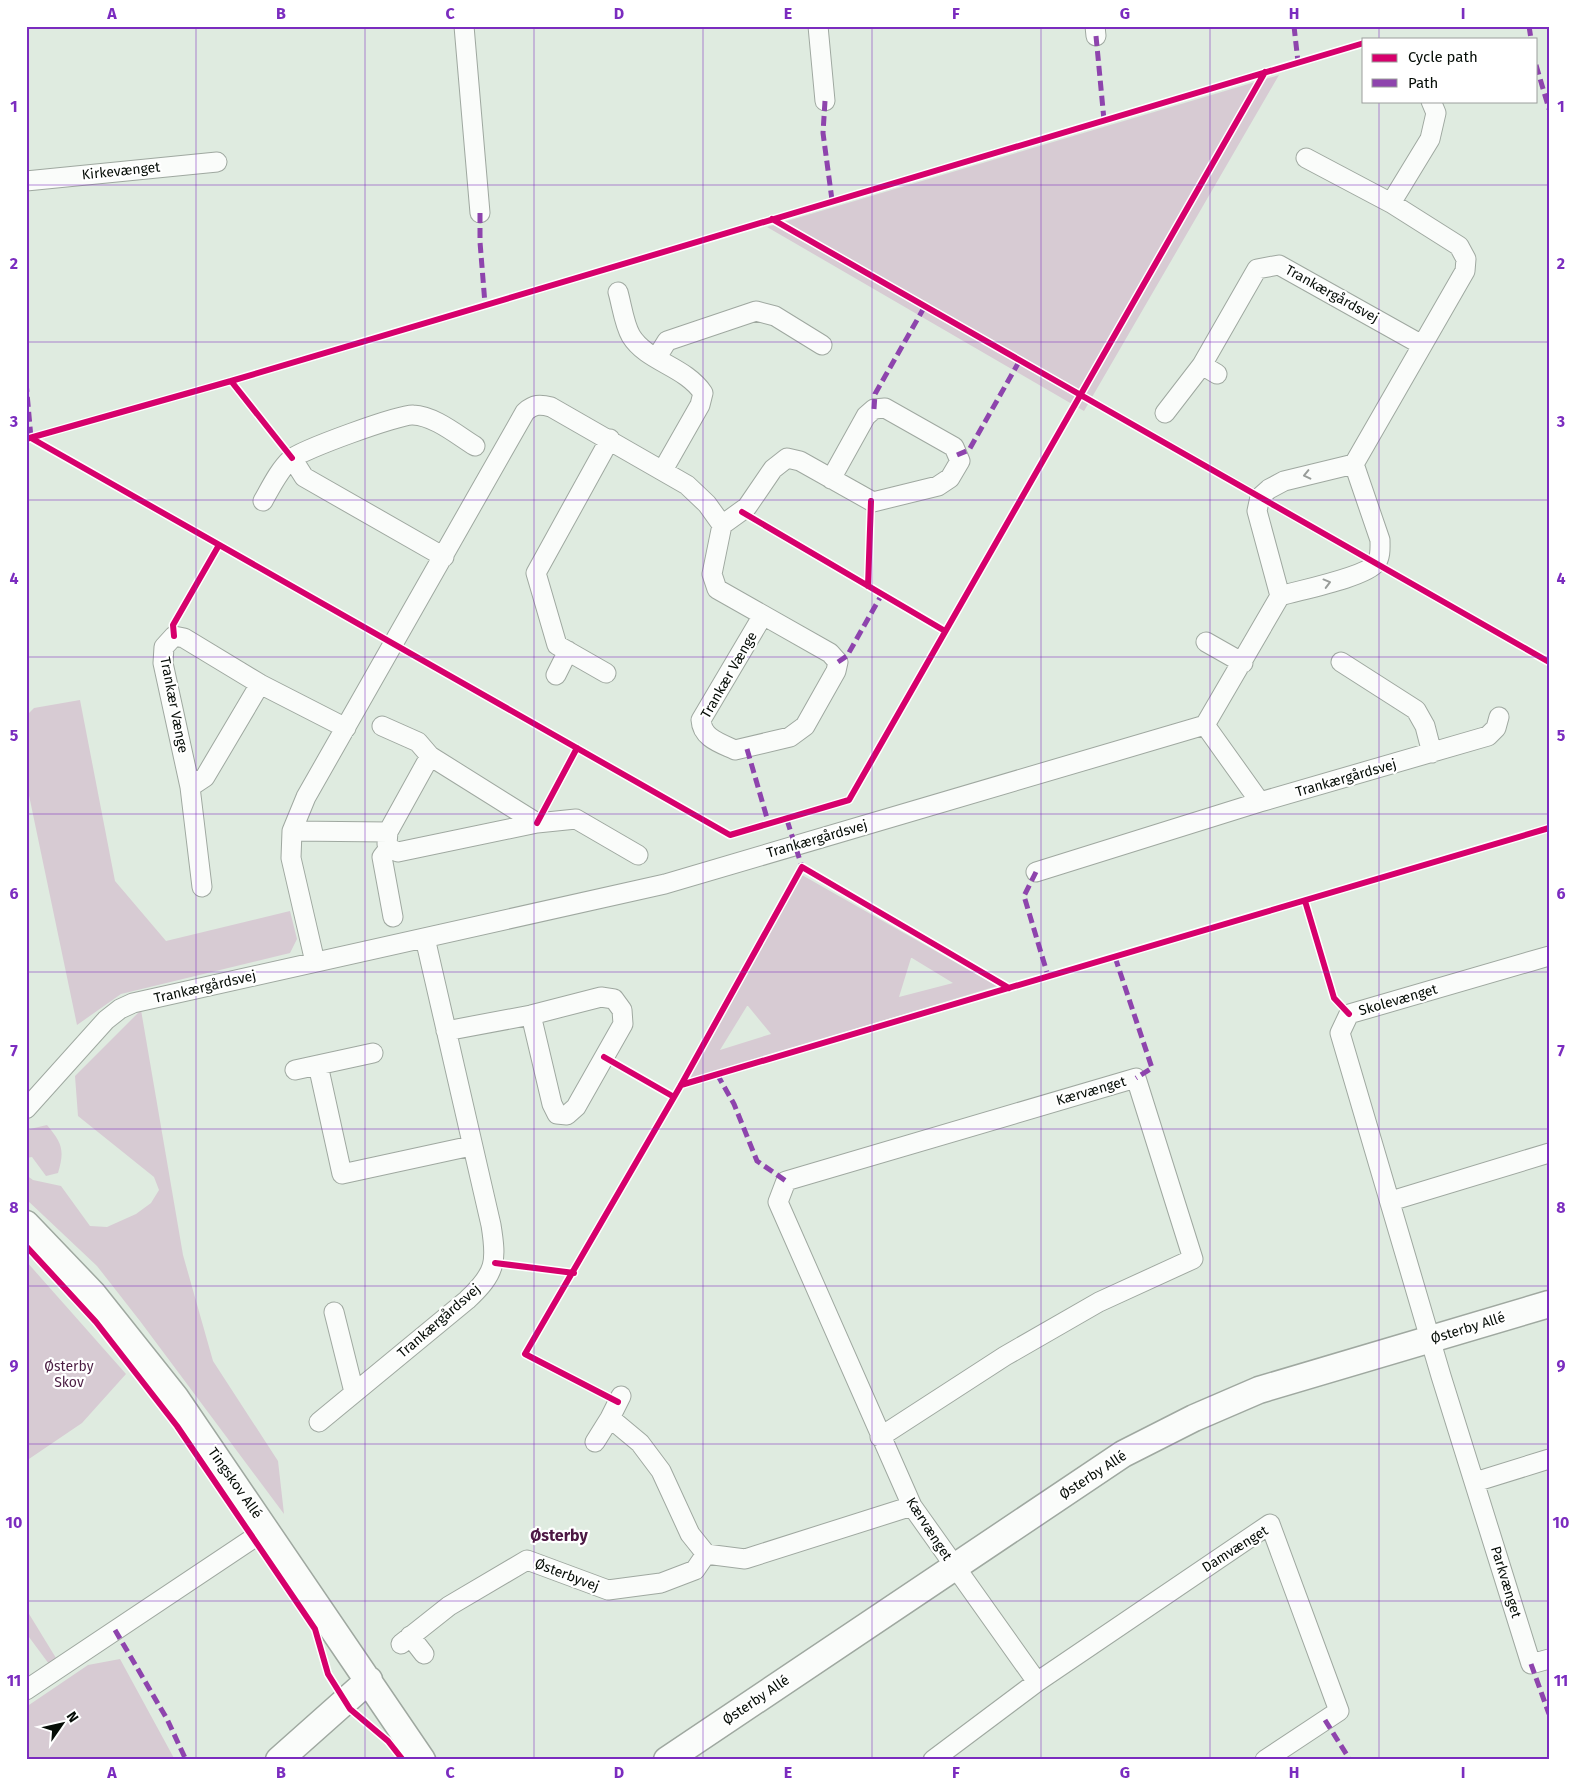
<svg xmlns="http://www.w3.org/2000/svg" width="1575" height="1786" font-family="'Fira Sans',sans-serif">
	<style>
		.green { fill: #d7cbd3; fill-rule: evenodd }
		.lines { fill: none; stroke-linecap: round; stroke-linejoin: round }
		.street-casing { stroke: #9fa8a0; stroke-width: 21 }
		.secondary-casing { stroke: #9fa8a0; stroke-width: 29 }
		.street { stroke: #fafcfa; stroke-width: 19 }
		.secondary { stroke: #fafcfa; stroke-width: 26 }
		.quiet { stroke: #8e44ad; stroke-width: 5; stroke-dasharray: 10 5; stroke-linecap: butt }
		.cycleway-casing { stroke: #fff; stroke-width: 9 }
		.cycleway { stroke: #d6006c; stroke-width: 6 }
		.oneway { stroke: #989c99 }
		.grid { fill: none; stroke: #7b2cbf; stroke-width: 1; stroke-opacity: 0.55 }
		.labels { text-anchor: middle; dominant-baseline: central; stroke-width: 4.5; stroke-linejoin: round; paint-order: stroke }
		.street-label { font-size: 14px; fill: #060d07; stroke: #fff }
		.park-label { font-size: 14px; fill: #4b1e43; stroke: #fff }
		.quarter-label { font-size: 16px; font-weight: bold; fill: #4d1844; stroke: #fff }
		.neatline { fill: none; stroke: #7b2cbf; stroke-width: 2 }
		.grid-label { font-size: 16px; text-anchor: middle; font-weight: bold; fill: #7b2cbf }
	</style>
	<rect width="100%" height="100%" fill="#dfebe0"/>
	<path class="green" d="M1279,75L1084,411L767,227Z
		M80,700L115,881L166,941L290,911L297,939L290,953L121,994L77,1025L26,781V716L34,708Z
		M802,875L997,986L687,1080ZM911,958H912L953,983L899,997ZM748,1006L771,1034L720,1050L747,1006Z
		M141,1010L183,1255L213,1361L278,1461L284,1514L140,1321L97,1266L26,1199V1175L33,1180L61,1186L90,1226L107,1227L136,1214L151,1203L159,1190L154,1177L78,1116L75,1076Z
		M47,1125C62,1143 65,1150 58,1173L46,1176L32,1157L26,1158V1133L30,1129Z
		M26,1261L126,1374L82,1423L26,1461Z
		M26,1609L56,1658L49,1664L26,1633Z
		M120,1659L175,1760H26V1707L88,1665Z"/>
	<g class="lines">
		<g class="street-casing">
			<path id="street" d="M464,26L480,213
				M818,26L825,101
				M1095,26L1096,36
				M26,181L217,162
				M1391,203L1430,139L1436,113L1431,101
				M618,292C622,306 624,324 631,336C647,362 685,366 703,393L700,405L663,470
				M657,357L667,341L756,311L775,316L822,345
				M1202,365L1217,374
				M1165,413L1202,365L1257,269L1279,265L1422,345
				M292,458L304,477L444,557
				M263,501C271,487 279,470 291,459C301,450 400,414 413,415C435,416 457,435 475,446
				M722,525L747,507L773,469L787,458L800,461L873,502L938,486L950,478L960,461L954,447L885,408L874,409L866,416L831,479
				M1280,596C1300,590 1366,577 1376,563C1381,557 1380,547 1380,540L1354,464
				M1206,642L1243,663
				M1341,662L1416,710L1425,726L1432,753
				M606,673L557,645L536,573L610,439
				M556,675L568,651
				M1205,725L1260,802
				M382,726L418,742L430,756
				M430,756L537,823L398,852L389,848L387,844L388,832Z
				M190,787L205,777L260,684
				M537,823L576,819L638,855
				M292,831L388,832
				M389,848L382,857L393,917
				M1036,872L1260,802L1488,736L1496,728L1499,717
				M202,887L190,787L163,663L164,647L174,636L184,638L260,684L346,728
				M1549,956L1349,1014L1340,1033L1441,1376L1531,1664L1549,1659
				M315,962L291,858L292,831L306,797L525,412C534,404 540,404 551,407L687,485L707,504L722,525L712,574L717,589L830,653L838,662L836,671L805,726L790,737L735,750C720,743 702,738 701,720L763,615
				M446,1031L531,1015L601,997L614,999L622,1010L623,1024L576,1107L567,1115L557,1114L552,1104L531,1015
				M318,1065L342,1174L471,1146
				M295,1070L373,1053
				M26,1109L106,1020L120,1009L133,1003L665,884L1205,725L1280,596L1257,511L1260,497L1269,489L1284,481L1354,464L1465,271L1466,259L1459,246L1391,203L1306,158
				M1391,1201L1549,1153
				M334,1312L354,1392
				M610,1418L640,1443L661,1471L690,1534L706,1554L745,1559L912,1506
				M319,1422L467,1300C496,1273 497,1262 491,1225L425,938
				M880,1437L1005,1356L1099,1302L1193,1259L1136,1078L786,1181L778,1202L912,1506L1037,1682
				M595,1442L610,1418L621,1396
				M1475,1482L1549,1459
				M410,1636L424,1654
				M401,1644L449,1606L527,1560L608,1590L661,1583L695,1570L706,1554
				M26,1690L267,1529
				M933,1760L1037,1682L1270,1524L1339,1711L1265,1760"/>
		</g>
		<g class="secondary-casing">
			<path id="secondary" d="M26,1224L93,1294L175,1397L422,1760
				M279,1760L369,1680
				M667,1760L1123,1454L1194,1418L1259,1390L1549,1304"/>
		</g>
		<use href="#street" class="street"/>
		<use href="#secondary" class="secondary"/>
		<path class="quiet" d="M1294,26L1298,62
			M1529,26L1531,39
			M1096,36L1104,120
			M1536,65L1549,109
			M825,101L823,133L832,200
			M480,213V242L485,304
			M26,382L31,438L34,440
			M874,409L875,394L925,306
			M957,455L969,450L1020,360
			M838,662L847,656L882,594
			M747,749L769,825
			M787,820L802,867
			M1036,872L1024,896L1048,976
			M1115,957L1152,1068L1136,1078
			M717,1074L734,1104L757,1161L786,1181
			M115,1630L167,1719L186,1760
			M1531,1664L1549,1714
			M1325,1720L1350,1760"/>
		<g class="cycleway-casing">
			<path id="cycleway" d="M772,219L1549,662
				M231,381L292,458
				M31,438L730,835L849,800L1265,72
				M26,439L231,381L1364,43
				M742,512L945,631
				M868,586L871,501
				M174,636L173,625L219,545
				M537,823L577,748
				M1305,901L1334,998L1349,1014
				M604,1057L674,1097
				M681,1085L1549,828
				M26,1246L96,1322L177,1426L315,1629L328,1674L350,1709L388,1741L403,1760
				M495,1263L574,1273
				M618,1402L525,1354L681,1085L802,867L1009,988"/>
		</g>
		<use href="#cycleway" class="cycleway"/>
	</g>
	<defs><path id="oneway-chevron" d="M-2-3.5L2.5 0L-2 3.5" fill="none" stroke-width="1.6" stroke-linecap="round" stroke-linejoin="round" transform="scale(1.25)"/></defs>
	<g class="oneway">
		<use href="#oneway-chevron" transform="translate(1307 475) rotate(167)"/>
		<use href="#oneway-chevron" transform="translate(1327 583) rotate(-15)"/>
	</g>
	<path class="grid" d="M196,26V1760M365,26V1760M534,26V1760M703,26V1760M872,26V1760M1041,26V1760M1210,26V1760M1379,26V39M1379,101V1760M26,185H1549M26,342H1549M26,500H1549M26,657H1549M26,814H1549M26,972H1549M26,1129H1549M26,1286H1549M26,1444H1549M26,1601H1549"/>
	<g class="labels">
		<g class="street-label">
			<text transform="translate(121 171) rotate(-6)">Kirkevænget</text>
			<text transform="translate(1332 294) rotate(29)">Trankærgårdsvej</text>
			<text transform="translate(729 675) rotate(-60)">Trankær Vænge</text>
			<text transform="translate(174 705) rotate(79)">Trankær Vænge</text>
			<text transform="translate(1346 778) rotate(-16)">Trankærgårdsvej</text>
			<text transform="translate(817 839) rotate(-16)">Trankærgårdsvej</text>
			<text transform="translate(205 987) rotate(-13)">Trankærgårdsvej</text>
			<text transform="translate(1398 1000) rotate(-16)">Skolevænget</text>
			<text transform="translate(1091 1091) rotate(-16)">Kærvænget</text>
			<text transform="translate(439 1321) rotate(-41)">Trankærgårdsvej</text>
			<text transform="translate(1468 1328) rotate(-17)">Østerby Allé</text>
			<text transform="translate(1093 1475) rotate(-33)">Østerby Allé</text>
			<text transform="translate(235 1483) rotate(55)">Tingskov Allé</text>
			<text transform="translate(929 1529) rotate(57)">Kærvænget</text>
			<text transform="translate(1235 1549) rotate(-32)">Damvænget</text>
			<text transform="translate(567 1575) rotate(21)">Østerbyvej</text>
			<text transform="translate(1506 1582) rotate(73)">Parkvænget</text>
			<text transform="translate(756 1700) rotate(-34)">Østerby Allé</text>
		</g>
		<g class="park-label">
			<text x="69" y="1366">Østerby<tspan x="69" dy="16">Skov</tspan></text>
		</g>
		<g class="quarter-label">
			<text x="559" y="1535">Østerby</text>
		</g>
	</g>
	<rect width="1575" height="1786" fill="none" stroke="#ffffff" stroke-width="55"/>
	<rect x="1362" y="38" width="175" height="65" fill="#ffffff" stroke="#9b9e9c"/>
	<rect x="1372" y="54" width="25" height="8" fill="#d6006c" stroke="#9b9e9c"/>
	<text x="1408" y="62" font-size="15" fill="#060d07">Cycle path</text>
	<rect x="1372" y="79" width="25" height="8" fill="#8e44ad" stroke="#9b9e9c"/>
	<text x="1408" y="88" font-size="15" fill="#060d07">Path</text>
	<g transform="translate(62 1724) rotate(56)" stroke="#ffffff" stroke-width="4" paint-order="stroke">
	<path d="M0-4L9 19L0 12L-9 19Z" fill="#060d07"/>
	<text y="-8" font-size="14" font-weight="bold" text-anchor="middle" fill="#060d07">N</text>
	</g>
	<rect x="28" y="28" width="1520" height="1730" class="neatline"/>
	<g class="grid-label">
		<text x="112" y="19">A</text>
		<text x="281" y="19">B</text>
		<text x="450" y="19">C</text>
		<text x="619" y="19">D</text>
		<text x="788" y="19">E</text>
		<text x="956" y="19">F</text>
		<text x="1125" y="19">G</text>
		<text x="1294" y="19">H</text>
		<text x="1463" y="19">I</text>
		<text x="14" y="112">1</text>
		<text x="1561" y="112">1</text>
		<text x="14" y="269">2</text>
		<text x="1561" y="269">2</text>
		<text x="14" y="427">3</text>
		<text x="1561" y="427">3</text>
		<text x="14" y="584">4</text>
		<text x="1561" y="584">4</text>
		<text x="14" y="741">5</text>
		<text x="1561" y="741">5</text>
		<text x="14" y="899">6</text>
		<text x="1561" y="899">6</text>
		<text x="14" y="1056">7</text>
		<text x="1561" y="1056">7</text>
		<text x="14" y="1213">8</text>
		<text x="1561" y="1213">8</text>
		<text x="14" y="1371">9</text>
		<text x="1561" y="1371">9</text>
		<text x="14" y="1528">10</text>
		<text x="1561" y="1528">10</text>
		<text x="14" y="1686">11</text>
		<text x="1561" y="1686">11</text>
		<text x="112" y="1778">A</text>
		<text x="281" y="1778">B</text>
		<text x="450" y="1778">C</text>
		<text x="619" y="1778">D</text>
		<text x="788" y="1778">E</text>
		<text x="956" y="1778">F</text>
		<text x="1125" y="1778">G</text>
		<text x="1294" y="1778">H</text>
		<text x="1463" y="1778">I</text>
	</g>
</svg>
